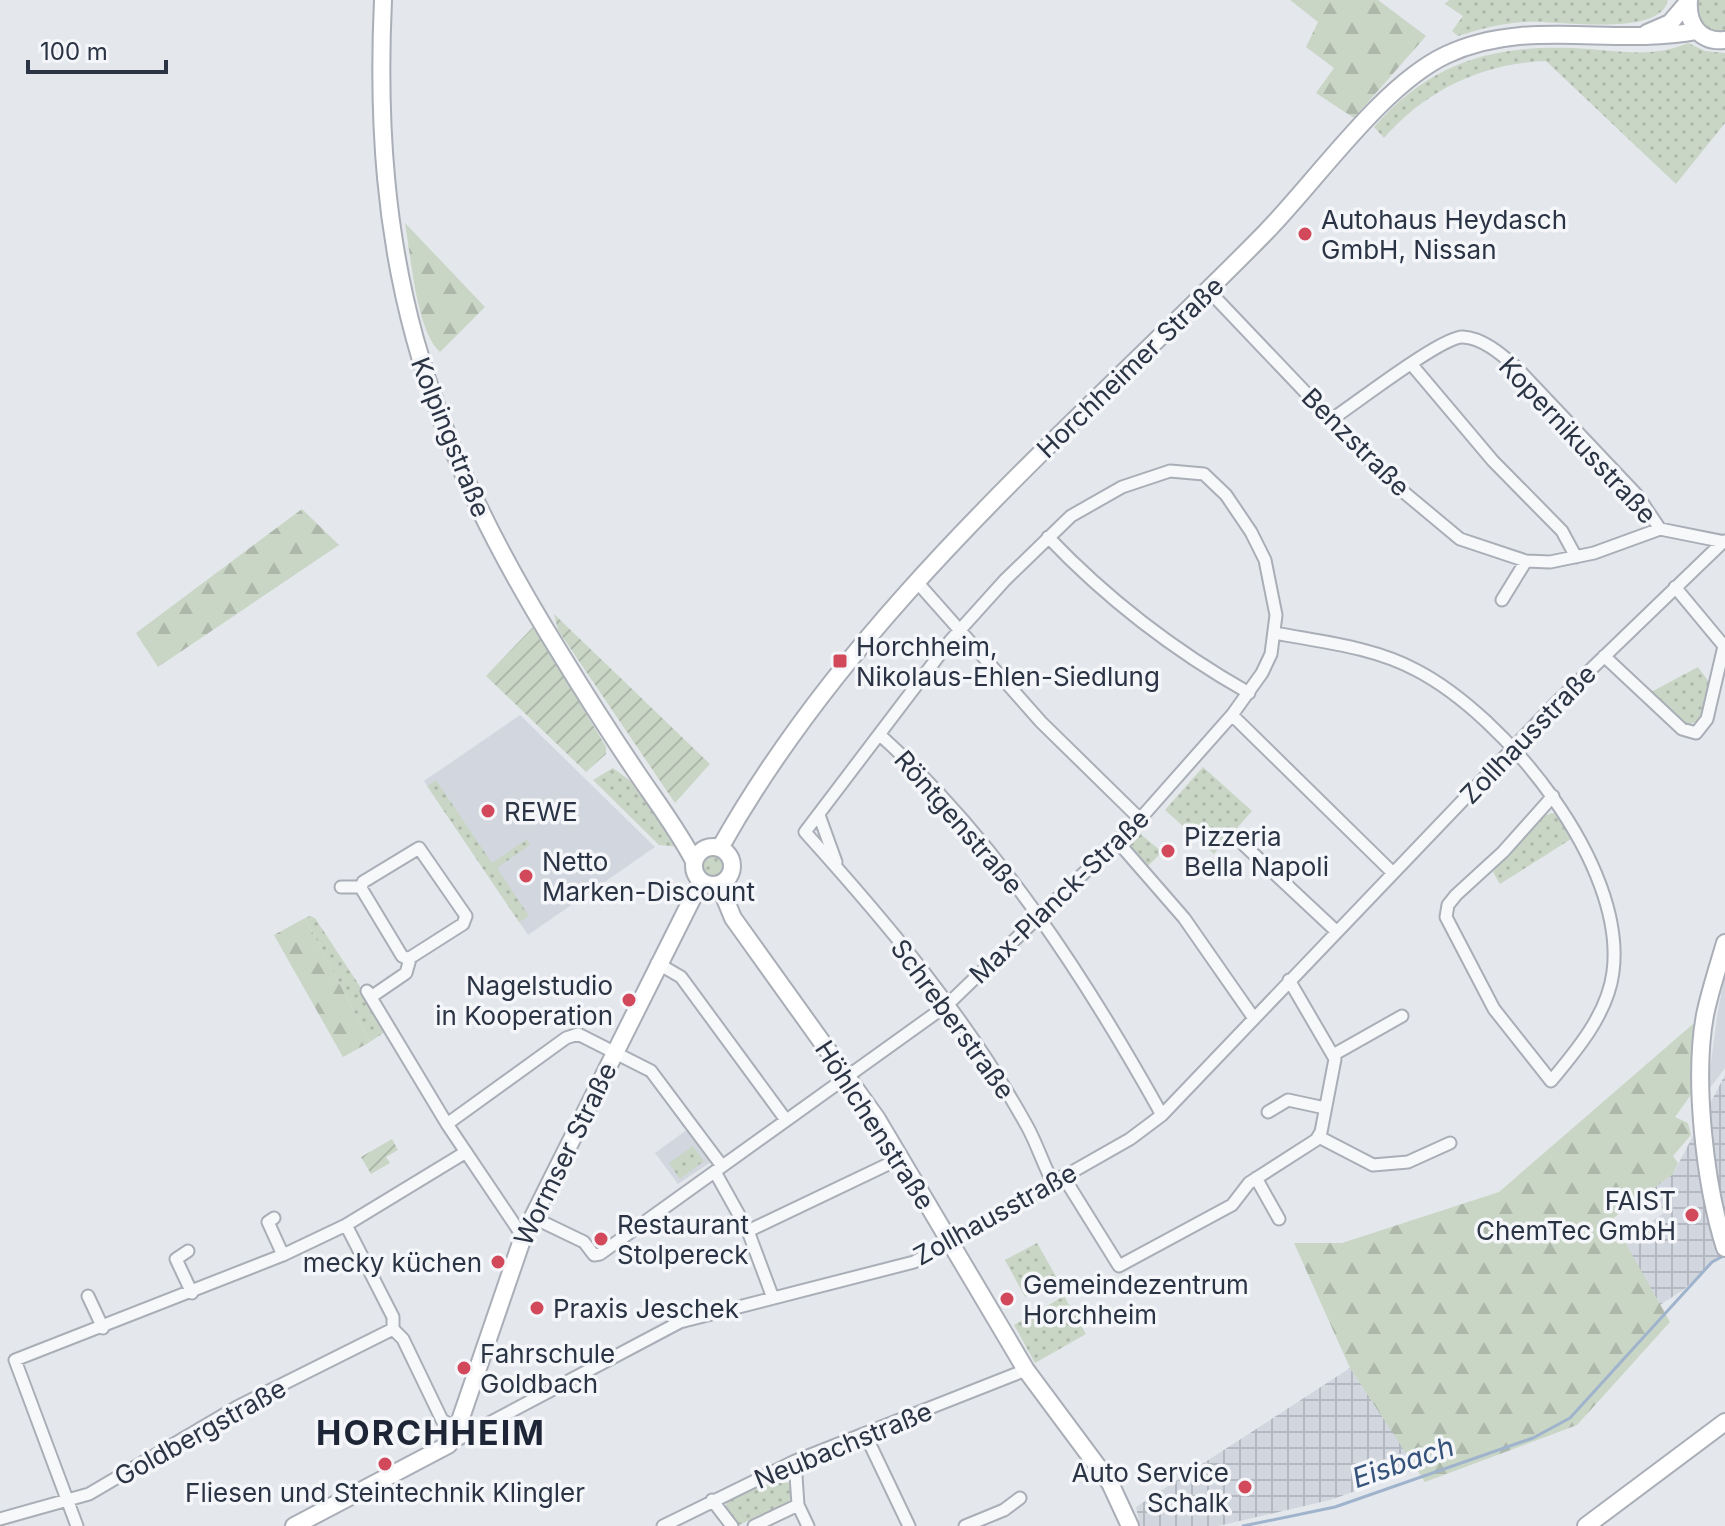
<svg xmlns="http://www.w3.org/2000/svg" width="1725" height="1526" font-family="Inter,sans-serif">
	<style>
		.built { fill: #d2d6de }
		.industrial { fill: url(#industrial-grid) }
		.grass { fill: url(#grass-dots) }
		.forest { fill: url(#forest-firs) }
		.garden { fill: url(#garden-furrows) }
		.lines { fill: none; stroke-linecap: round; stroke-linejoin: round }
		.stream { stroke: #9fb4cc; stroke-width: 3 }
		.street-casing { stroke: #a9aeb7; stroke-width: 15 }
		.secondary-casing { stroke: #a9aeb7; stroke-width: 20 }
		.street { stroke: #f7f8fa; stroke-width: 11 }
		.secondary { stroke: #fff; stroke-width: 16 }
		.poi-dot { fill: #d1495b; stroke: #f4f6f9; stroke-width: 3 }
		.labels { text-anchor: middle; dominant-baseline: central; stroke-width: 7; stroke-linejoin: round; paint-order: stroke }
		.poi-label { font-size: 26px; fill: #2b3445; stroke: #f4f6f9; text-anchor: start }
		.street-label { font-size: 26px; fill: #2b3445; stroke: #f4f6f9 }
		.water-label { font-size: 28px; font-style: italic; fill: #34527a; stroke: #f4f6f9 }
		.district-label { font-size: 34px; font-weight: bold; letter-spacing: 2px; fill: #1d2536; stroke: #f4f6f9 }
	</style>
	<defs>
		<pattern id="industrial-grid" width="8" height="8" patternUnits="userSpaceOnUse" patternTransform="scale(2)"><rect width="8" height="8" fill="#d2d6de"/><path d="M0 4h8M4 0v8" fill="none" stroke="#b4b8c0"/></pattern>
		<pattern id="grass-dots" width="8" height="8" patternUnits="userSpaceOnUse" patternTransform="scale(2)"><rect width="8" height="8" fill="#c9d6c5"/><path d="M2 2h.1M6 6h.1" fill="none" stroke="#adb8ab" stroke-width="1.8" stroke-linecap="round"/></pattern>
		<pattern id="forest-firs" width="22" height="20" patternUnits="userSpaceOnUse" patternTransform="scale(2)"><rect width="22" height="20" fill="#c9d6c5"/><path d="M5 1l3.5 6h-7zM16 11l3.5 6h-7z" fill="#adb8ab"/></pattern>
		<pattern id="garden-furrows" width="10" height="10" patternUnits="userSpaceOnUse" patternTransform="scale(2)"><rect width="10" height="10" fill="#c9d6c5"/><path d="M-1 1l2-2M0 10L10 0M9 11l2-2" fill="none" stroke="#adb8ab"/></pattern>
	</defs>
	<rect width="100%" height="100%" fill="#e4e7ec"/>
	<path class="built" d="M520,715L655,847L528,935L424,781Z
		M1725,974V1068L1707,1092L1717,1017Z
		M688,1129L711,1162L678,1184L655,1153Z"/>
	<path class="industrial" d="M1725,1075V1253L1683,1290L1660,1305L1624,1242L1665,1212L1650,1191L1673,1174Z
		M1350,1368L1418,1469L1330,1500L1218,1526H1140L1136,1507Z"/>
	<path class="grass" d="M1449,0H1668C1660,39 1555,19 1525,22C1502,23 1480,29 1458,36L1452,31L1463,16L1445,4Z
		M1699,0H1725V34H1714L1697,21Z
		M1688,43L1705,51L1725,53V123L1676,184L1546,61C1483,63 1426,90 1384,138L1374,127C1435,58 1500,43 1590,49C1624,52 1656,57 1688,43Z
		M1698,667L1709,682L1702,719L1688,725L1652,696L1653,691Z
		M1203,767L1252,811L1214,854L1165,810Z
		M613,768L636,785L679,847L659,845L593,780Z
		M436,780L492,863L527,839L530,845L497,868L529,916L519,922L427,786Z
		M1552,813L1558,815L1571,839L1500,884L1493,872L1542,817Z
		M1137,831L1162,852L1148,866L1129,844Z
		M699 866a14 14 0 1 1 28 0a14 14 0 1 1-28 0Z
		M310,916L315,918L386,1026V1031L370,1042L305,918Z
		M693,1146L704,1161L680,1179L669,1163Z
		M1037,1243L1058,1280L1025,1297L1005,1260Z
		M1064,1296L1086,1334L1035,1363L1014,1325Z
		M779,1476L792,1486L790,1501L739,1525L725,1510L727,1500Z"/>
	<path class="forest" d="M1290,0H1378L1426,36L1354,118L1316,93L1334,68L1306,47L1318,22Z
		M405,223L485,307L440,352C416,330 411,256 405,223Z
		M302,509L339,545L158,667L136,633Z
		M305,918L370,1042L343,1057L274,935Z
		M1693,1024L1697,1027L1693,1092L1675,1117L1688,1123L1691,1135L1673,1156L1678,1163L1673,1174L1612,1219L1670,1322L1577,1425L1425,1482L1350,1368L1294,1243H1342L1499,1192Z"/>
	<path class="garden" d="M554,614L710,764L675,803L558,630Z
		M534,626L606,747V754L586,772L486,676Z
		M392,1139L398,1150L386,1157L390,1163L371,1174L361,1157Z"/>
	<g class="lines">
		<path class="stream" d="M1243,1526L1335,1507L1533,1438L1570,1418L1712,1262L1725,1255"/>
		<g class="street-casing">
			<path id="street" d="M1209,291L1388,479L1460,539L1526,561L1550,562L1594,553L1660,529L1725,542
				M1412,365L1493,461L1562,531L1576,557
				M1332,419C1355,404 1442,336 1463,337C1483,338 1502,355 1516,367L1637,495L1660,529
				M1048,537C1108,600 1173,650 1249,693
				M917,582L1041,722L1140,819
				M1502,600L1526,561
				M1275,633C1322,642 1373,647 1416,670C1505,716 1627,865 1613,972C1608,1013 1577,1050 1551,1081L1494,1009L1446,917L1448,905L1456,895L1503,852L1553,796
				M1604,656L1682,729L1696,733L1707,719L1724,646L1675,587
				M1232,715L1393,873
				M880,735C998,842 1085,977 1162,1115
				M819,815L836,862
				M1117,841L1184,918L1253,1017
				M1244,845L1336,931
				M419,848L466,916L463,924L408,959L402,956L361,888L363,882Z
				M341,887H361
				M657,963L681,977L786,1120
				M367,991L447,1124L523,1237
				M371,997L406,973L410,959
				M1333,1055L1402,1016
				M1268,1112L1288,1100L1325,1108
				M447,1124L566,1038L578,1034L651,1071L722,1166
				M1319,1137L1373,1165L1408,1162L1450,1143
				M715,1172L748,1231L773,1298
				M1063,1176L1119,1266L1232,1205L1249,1183L1316,1140L1321,1132L1335,1059L1289,980
				M1256,1178L1279,1219
				M532,1217L584,1242L594,1255L600,1254L947,1005L1140,819L1232,715L1262,673L1271,654L1276,615L1265,560L1251,532L1226,495L1204,474L1170,471L1122,487L1071,516L1005,580L950,641L805,832C887,923 968,1019 1027,1126C1037,1144 1043,1164 1053,1183
				M274,1218L268,1222L283,1255
				M346,1225L393,1317V1329L403,1339L442,1420L457,1428
				M748,1231L901,1158
				M188,1251L176,1259L192,1293
				M88,1296L103,1328
				M866,1436L909,1526
				M454,1438L459,1439L680,1322L914,1262L1130,1139L1162,1115L1556,703L1724,541
				M795,1461L798,1505L808,1526
				M712,1500L732,1526
				M0,1519L89,1494L237,1407L393,1329
				M77,1526L15,1360L283,1255L346,1225L466,1152
				M663,1526L795,1461L1026,1370
				M754,1526L798,1505
				M965,1526L1004,1510L1020,1498"/>
		</g>
		<g class="secondary-casing">
			<path id="secondary" d="M383,0C371,257 422,430 557,648C582,689 608,730 635,770C655,800 678,830 694,861
				M1689,0C1687,24 1700,43 1725,40
				M1647,33L1670,23L1688,2
				M694 866a19 19 0 1 1 38 0a19 19 0 1 1-38 0Z
				M720,848C855,607 1075,427 1265,233C1317,180 1382,85 1446,55C1526,17 1612,47 1697,31
				M719,884L733,918L877,1119L1026,1370L1110,1483L1130,1526
				M1725,943C1718,967 1710,991 1705,1015C1693,1080 1705,1185 1725,1248
				M294,1526L448,1445L454,1438L523,1237L701,881
				M1586,1526L1725,1422"/>
		</g>
		<use href="#street" class="street"/>
		<use href="#secondary" class="secondary"/>
	</g>
	<g class="poi-dot">
		<circle cx="1305" cy="234" r="8"/>
		<rect x="832" y="653" width="16" height="16" rx="4"/>
		<circle cx="488" cy="811" r="8"/>
		<circle cx="1168" cy="851" r="8"/>
		<circle cx="526" cy="876" r="8"/>
		<circle cx="629" cy="1000" r="8"/>
		<circle cx="1692" cy="1215" r="8"/>
		<circle cx="601" cy="1239" r="8"/>
		<circle cx="498" cy="1262" r="8"/>
		<circle cx="1007" cy="1299" r="8"/>
		<circle cx="537" cy="1308" r="8"/>
		<circle cx="464" cy="1368" r="8"/>
		<circle cx="385" cy="1464" r="8"/>
		<circle cx="1245" cy="1487" r="8"/>
	</g>
	<g class="labels">
		<g class="poi-label">
			<text x="1321" y="219">Autohaus Heydasch<tspan x="1321" dy="30">GmbH, Nissan</tspan></text>
			<text x="856" y="646">Horchheim,<tspan x="856" dy="30">Nikolaus-Ehlen-Siedlung</tspan></text>
			<text x="504" y="811">REWE</text>
			<text x="1184" y="836">Pizzeria<tspan x="1184" dy="30">Bella Napoli</tspan></text>
			<text x="542" y="861">Netto<tspan x="542" dy="30">Marken-Discount</tspan></text>
			<text x="613" y="985" text-anchor="end">Nagelstudio<tspan x="613" dy="30">in Kooperation</tspan></text>
			<text x="1676" y="1200" text-anchor="end">FAIST<tspan x="1676" dy="30">ChemTec GmbH</tspan></text>
			<text x="617" y="1224">Restaurant<tspan x="617" dy="30">Stolpereck</tspan></text>
			<text x="482" y="1262" text-anchor="end">mecky küchen</text>
			<text x="1023" y="1284">Gemeindezentrum<tspan x="1023" dy="30">Horchheim</tspan></text>
			<text x="553" y="1308">Praxis Jeschek</text>
			<text x="480" y="1353">Fahrschule<tspan x="480" dy="30">Goldbach</tspan></text>
			<text x="1229" y="1472" text-anchor="end">Auto Service<tspan x="1229" dy="30">Schalk</tspan></text>
			<text x="385" y="1492" text-anchor="middle">Fliesen und Steintechnik Klingler</text>
		</g>
		<g class="street-label">
			<text transform="translate(1130 367) rotate(-44)">Horchheimer Straße</text>
			<text transform="translate(451 437) rotate(68)">Kolpingstraße</text>
			<text transform="translate(1578 440) rotate(47)">Kopernikusstraße</text>
			<text transform="translate(1356 442) rotate(45)">Benzstraße</text>
			<text transform="translate(1528 734) rotate(-46)">Zollhausstraße</text>
			<text transform="translate(959 822) rotate(49)">Röntgenstraße</text>
			<text transform="translate(1059 896) rotate(-44)">Max-Planck-Straße</text>
			<text transform="translate(953 1019) rotate(54)">Schreberstraße</text>
			<text transform="translate(875 1125) rotate(57)">Höhlchenstraße</text>
			<text transform="translate(565 1154) rotate(-64)">Wormser Straße</text>
			<text transform="translate(995 1214) rotate(-29)">Zollhausstraße</text>
			<text transform="translate(200 1432) rotate(-29)">Goldbergstraße</text>
			<text transform="translate(843 1445) rotate(-22)">Neubachstraße</text>
		</g>
		<g class="water-label">
			<text transform="translate(1403 1462) rotate(-19)">Eisbach</text>
		</g>
		<g class="district-label">
			<text x="431" y="1432">HORCHHEIM</text>
		</g>
	</g>
	<path d="M28 60v12h138v-12" fill="none" stroke="#2b3445" stroke-width="4"/>
	<text x="40" y="60" font-size="24" fill="#2b3445" stroke="#f4f6f9" stroke-width="6" paint-order="stroke">100 m</text>
</svg>
